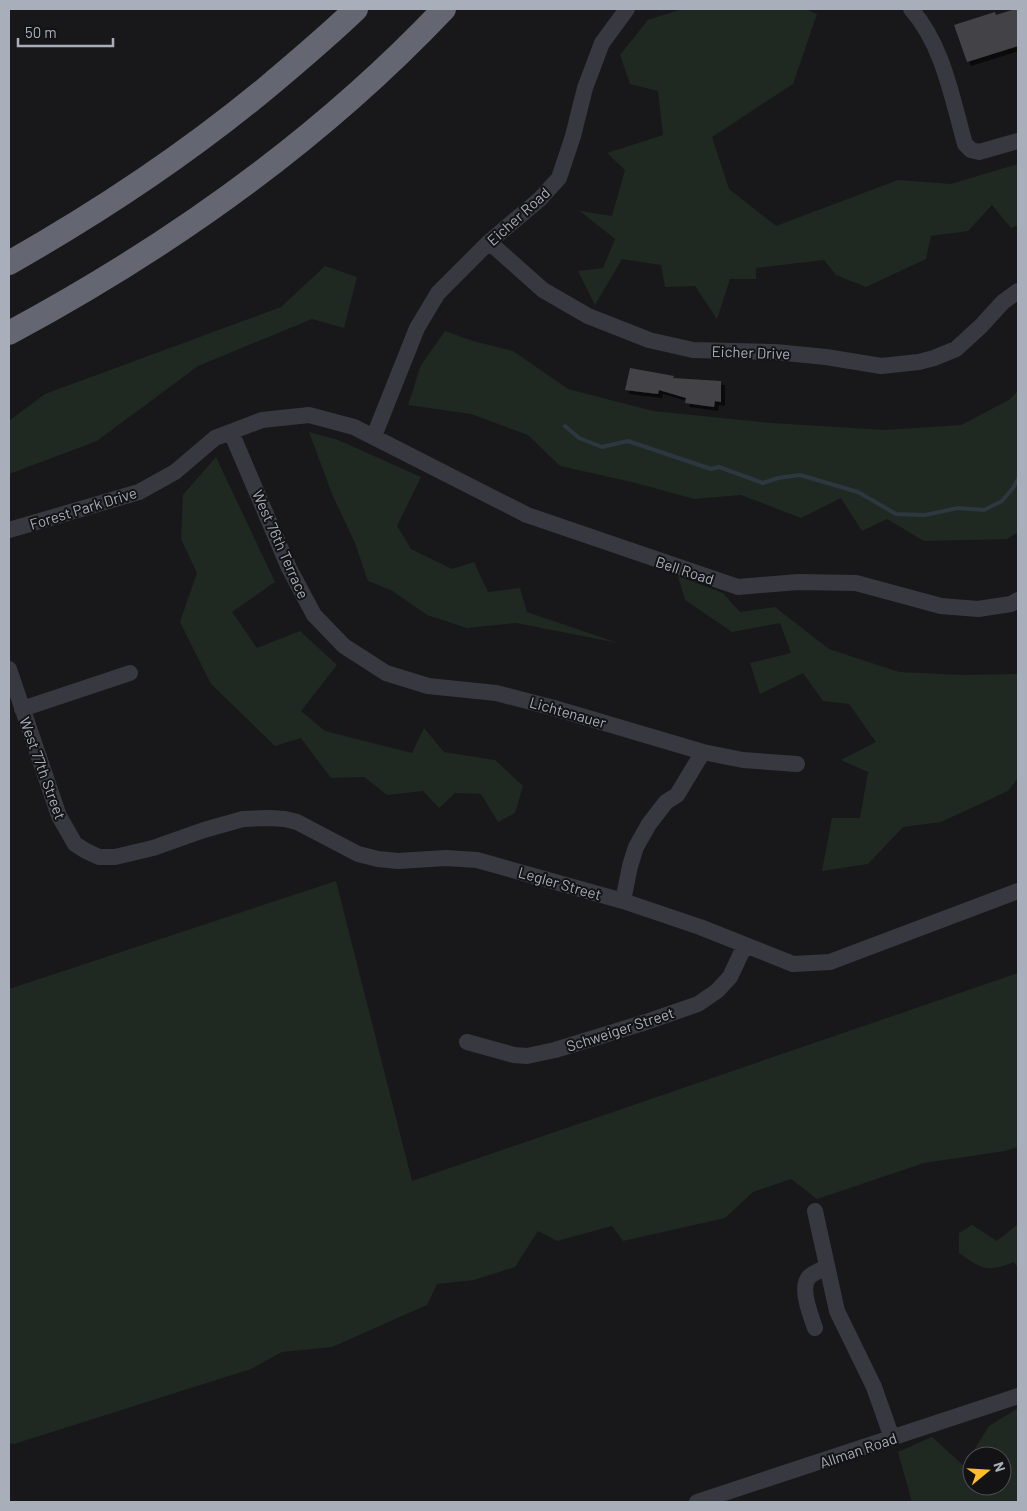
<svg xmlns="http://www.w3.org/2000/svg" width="1027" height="1511" font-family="Barlow,sans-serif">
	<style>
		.green { fill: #1f2921; fill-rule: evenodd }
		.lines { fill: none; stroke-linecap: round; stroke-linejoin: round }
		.stream { stroke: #2c3740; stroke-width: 4 }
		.building { fill: #424347; filter: url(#shadow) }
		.minor { stroke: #383940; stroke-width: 16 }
		.highway { stroke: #646771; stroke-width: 24 }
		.labels { text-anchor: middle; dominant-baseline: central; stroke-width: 4; stroke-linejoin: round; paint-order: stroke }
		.street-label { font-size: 15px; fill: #a9aebb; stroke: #131315 }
	</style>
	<defs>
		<filter id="shadow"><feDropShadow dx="4" dy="4" stdDeviation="0" flood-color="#0009"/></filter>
	</defs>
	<rect width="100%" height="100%" fill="#18181a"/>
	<path class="green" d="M682,9H806L817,14L793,84L712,137L729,189L776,226L898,180L951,184L1018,164V225L1011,228L992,205L968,231L931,236L926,259L866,287L836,275L824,260L756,268V279H730L717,319L695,286L665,287L661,265L622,259L595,305L578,271L603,268L615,239L580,211L612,216L625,170L607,153L663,135L658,91L630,84L620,55L648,20Z
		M325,266L357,277L344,328L312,319L198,366L97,441L9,474V421L45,394L281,307Z
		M445,331L473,341L513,351L568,389L653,411L772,423L884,430L961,425L1009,400L1018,391V532L1007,539L924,541L887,519L862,531L841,498L801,518L741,495L694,499L632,482L560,466L528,435L471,414L408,405L421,365Z
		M309,432L338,440L421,477L397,526L411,549L452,569L474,562L488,592L520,588L527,612L618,643L516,623L467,628L427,615L391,590L368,581L355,543L332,494Z
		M216,457L275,582L232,612L257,648L300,631L337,665L301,711L325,731L412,753L424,728L444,752L495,760L523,786L515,813L498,822L481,794L455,793L439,808L423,791L387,795L364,777L331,778L301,738L275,746L211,684L180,622L197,573L181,539L183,495Z
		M678,576L723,593L740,612L775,607L829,649L899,672L962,675L1016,674L1018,672V778L1008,791L941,822L903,827L868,864L822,871L832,818H860L868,772L841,760L876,742L849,704L823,701L803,673L760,694L750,663L791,653L780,623L732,632L685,600Z
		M336,881L412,1181L1018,973V1147L1005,1151L924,1163L817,1199L791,1179L753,1192L725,1218L623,1241L612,1226L557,1241L538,1231L515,1267L474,1280L437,1284L427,1305L332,1347L282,1352L251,1369L14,1444L9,1443V989Z
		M1018,1224V1268L1014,1262C987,1273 982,1269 959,1253V1233L972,1225L997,1241Z
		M1018,1408V1502H912L898,1452L932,1437L964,1466L989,1426ZM972,1456H1002V1486H972Z"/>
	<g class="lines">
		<path class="stream" d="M565,426L579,438L602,447L628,441L711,469L719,467L763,483L778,478L800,475L858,492L896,514L925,515L958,508L984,510L1002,501L1013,488L1018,479"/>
	</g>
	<path class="building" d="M1015,9H1018V46L967,62L954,25L995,12L996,15Z
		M630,368L674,376L673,378L721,381V402L715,401L714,407L685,403L686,398L659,390L658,394L625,390Z"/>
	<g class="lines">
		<path class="minor" d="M911,9C943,45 952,98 965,144L971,150L979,152L1018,141
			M489,242L543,290L588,316L649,340L693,350L775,352L826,357L881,366L919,362L934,358L956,349L981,326L1003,302L1018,291
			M231,432L289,568L314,615L344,646L386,673L428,686L496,693L554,708L703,752L743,760L797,764
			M374,436L417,328L438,293L489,242L540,199L559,178L573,136L585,88L602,43L627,9
			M9,530L139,492L175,472L215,438L262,420L309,415L354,427L527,515L738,587L798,582L856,583L941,606L978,609L1011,604L1018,600
			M9,669L59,816L75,844L86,851L99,857H115L153,848L204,830L243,819L270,818L285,819L297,822L358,854L378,859L398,861L446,858L477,860L623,901L700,927L793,964L830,962L1018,891
			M22,709L130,673
			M623,901L630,866L636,847L649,824L666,802L677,795L703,752
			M467,1042L514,1055L527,1056L555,1050L646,1022L698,1004L717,991L730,977L745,945
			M815,1211L837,1311L874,1387L892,1438
			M815,1328C811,1316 799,1288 809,1277C814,1272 821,1270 827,1267
			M697,1502L1018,1396"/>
		<path class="highway" d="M9,263C99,212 185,155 265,89C296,63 327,37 356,9
			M9,333C169,247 319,141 444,9"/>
	</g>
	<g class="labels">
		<g class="street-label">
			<text transform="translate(518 216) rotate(-42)">Eicher Road</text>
			<text transform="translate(751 352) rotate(2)">Eicher Drive</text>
			<text transform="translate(83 508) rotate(-17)">Forest Park Drive</text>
			<text transform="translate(281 544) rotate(66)">West 76th Terrace</text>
			<text transform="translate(685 570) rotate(18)">Bell Road</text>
			<text transform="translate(568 712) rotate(16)">Lichtenauer</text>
			<text transform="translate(43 768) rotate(70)">West 77th Street</text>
			<text transform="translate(560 883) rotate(16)">Legler Street</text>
			<text transform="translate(620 1029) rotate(-18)">Schweiger Street</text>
			<text transform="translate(858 1450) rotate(-19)">Allman Road</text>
		</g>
	</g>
	<rect width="1027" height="1511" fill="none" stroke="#a9aebb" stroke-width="20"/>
	<g transform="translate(987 1471) rotate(72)"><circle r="24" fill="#131315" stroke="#4f5157"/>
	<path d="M0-4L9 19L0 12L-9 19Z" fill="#ffbc2b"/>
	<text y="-8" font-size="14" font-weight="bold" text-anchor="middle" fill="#a9aebb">N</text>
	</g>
	<path d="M18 38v8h95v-8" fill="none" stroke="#a9aebb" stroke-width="2.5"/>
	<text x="25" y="38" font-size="15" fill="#a9aebb" stroke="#131315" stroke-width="4" paint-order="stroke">50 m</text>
</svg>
